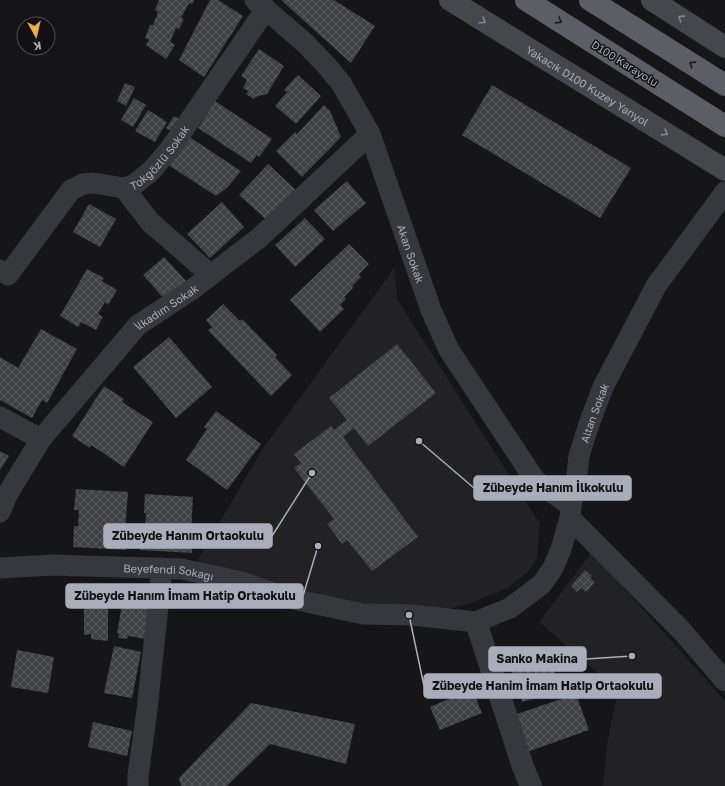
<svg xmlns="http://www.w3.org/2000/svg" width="725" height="786" font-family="'Golos Text',sans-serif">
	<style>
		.built { fill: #222225 }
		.building { fill: url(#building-cross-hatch) }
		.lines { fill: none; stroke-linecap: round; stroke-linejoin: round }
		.minor { stroke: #37383d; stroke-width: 21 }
		.tertiary { stroke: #37383d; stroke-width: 22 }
		.secondary { stroke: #45474d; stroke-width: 22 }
		.trunk { stroke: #5b5e65; stroke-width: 22 }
		.oneway { stroke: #858993 }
		.oneway2 { stroke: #18191b }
		.labels { text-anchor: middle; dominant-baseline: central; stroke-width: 3; stroke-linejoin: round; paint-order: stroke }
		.street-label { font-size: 11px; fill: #a8adb8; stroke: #111113 }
		.leader { fill: none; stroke: #a8adb8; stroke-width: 1.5 }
		.callout-dot { fill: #a8adb8; stroke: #111113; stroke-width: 1.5 }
		.callout { fill: #a8adb8; stroke: #a8adb8; stroke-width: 1.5 }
		.callout-label { font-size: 12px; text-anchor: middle; font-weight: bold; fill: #111 }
	</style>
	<defs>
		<pattern id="building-cross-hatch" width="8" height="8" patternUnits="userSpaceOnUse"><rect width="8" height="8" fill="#404145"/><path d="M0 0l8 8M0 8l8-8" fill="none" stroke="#595a5e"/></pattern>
	</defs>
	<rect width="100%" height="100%" fill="#161618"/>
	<path class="built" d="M395,267L397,299L540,524L537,558L529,571L507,588L471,603L449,609L423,610L343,601L197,561L262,450Z
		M592,552L725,701V786H603L607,744L618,690L539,622Z"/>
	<path class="building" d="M159,0H194L192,4L189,3L181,18L184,19L179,29L176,28L170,42L175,45L166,59L146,45L149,40L145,38L150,25H153L158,12L155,10Z
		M210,0H218L243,16L204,77L179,60Z
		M281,0H334L375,26L351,63Z
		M259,49L284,66L267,94L255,97L254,99L246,94L248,91L243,88L247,80L241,76Z
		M298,75L321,96L296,124L275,106L287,92L284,90Z
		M125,83L135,87L126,106L117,101Z
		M492,85L631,168L600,218L462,135Z
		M134,98L146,105L133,127L121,120Z
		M215,101L272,139L259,157L257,155L251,163L198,128Z
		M324,105L330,111L341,137L302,177L276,151L295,132L297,134Z
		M148,110L167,122L155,142L135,131Z
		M174,116L183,121L175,133L166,128Z
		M188,136L241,171L228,187L216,196L170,166Z
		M268,164L297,191L269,222L239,195Z
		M347,181L366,203L333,231L314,210Z
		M222,202L244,227L210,258L187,234Z
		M89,204L116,219L100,247L73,232Z
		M305,218L325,239L295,267L275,245Z
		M349,244L369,264L359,274L361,277L352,286L353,288L344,297L346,299L340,305L344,309L320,332L290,300Z
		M164,257L186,281L165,300L143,275Z
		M87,269L104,278L102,281L117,290L108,305L105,302L98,314L103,317L96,330L81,322L78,327L60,316Z
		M223,304L240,321L242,319L277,355L275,357L292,375L271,396L208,330L212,327L206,320Z
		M41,329L77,349L47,403L42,400L32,418L0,400V357L18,368Z
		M169,337L212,387L176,418L133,367Z
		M397,344L436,393L368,446L354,428L343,437L418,537L372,571L347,540L342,544L327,524L334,519L294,468L301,463L294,454L331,426L334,430L347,420L329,398Z
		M104,386L124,399L122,402L153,422L124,467L91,445L90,448L72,436Z
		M216,411L261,444L227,490L186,460L207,429L204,427Z
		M0,451L9,456L0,470Z
		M76,489L128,492L125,530L127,531L126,550L73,547L74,526H78L79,510H74Z
		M145,494L193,497L191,533H193L192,553L140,550L141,528H145L146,513H144Z
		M585,570L592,576L590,578L595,582L586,592L581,588L577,592L571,586Z
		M123,599L152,604L147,639L128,636L127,639L118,638L119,633H117Z
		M108,604V641L91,639V634L84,635V605Z
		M114,646L141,652L132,698L104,693Z
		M525,648L544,656L552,664L561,691L522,702L506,653Z
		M17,650L54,657L48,693L11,687Z
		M472,689L482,713L440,730L430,707Z
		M576,694L589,730L524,753L511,716Z
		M251,703L355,724L346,764L270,744L227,786H181L179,778Z
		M93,722L132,731L127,756L88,747Z"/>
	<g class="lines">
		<g class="minor">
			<path id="s1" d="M255,0L305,43L326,65L341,83L370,134L431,310L449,350L535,480L571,506"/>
			<path d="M124,188L150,222L211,275"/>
			<path id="s2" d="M0,270L8,275L71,190L83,184L94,183L124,188L135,184L151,171L170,149L266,9"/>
			<path d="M0,417L41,439"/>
			<path id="s3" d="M0,512L7,495L41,439L138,325L190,291L259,238L370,134"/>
			<path d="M570,518L681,630L725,681"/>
			<path id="s4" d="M0,568L53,565L182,569L242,582L284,597L363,614L412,615L476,622L510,608L542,584L553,568L561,549L570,518L571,506L576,482L579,456L588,427L603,387L656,286L725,192"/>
			<path d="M138,786V776L147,710L162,568"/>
		</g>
		<path class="tertiary" d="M476,622L523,767L531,786"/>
		<g class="secondary">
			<path id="s5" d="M450,0L725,170"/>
			<path d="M652,0L725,47"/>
		</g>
		<path class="trunk" d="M526,0L725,126
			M590,0L725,85"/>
	</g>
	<defs><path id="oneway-chevron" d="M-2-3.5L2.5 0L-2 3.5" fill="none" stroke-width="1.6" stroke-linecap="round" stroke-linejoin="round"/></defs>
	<g class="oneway">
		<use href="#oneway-chevron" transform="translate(681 18) rotate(-147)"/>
		<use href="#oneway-chevron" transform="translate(483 21) rotate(32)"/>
		<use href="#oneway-chevron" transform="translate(665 133) rotate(32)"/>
	</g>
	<g class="oneway2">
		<use href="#oneway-chevron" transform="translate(559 21) rotate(32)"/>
		<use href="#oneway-chevron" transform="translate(692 64) rotate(-148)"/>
	</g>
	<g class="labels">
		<g class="street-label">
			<text transform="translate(625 63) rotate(32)">D100 Karayolu</text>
			<text stroke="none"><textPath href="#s5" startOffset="162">Yakacık D100 Kuzey Yanyol</textPath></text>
			<text stroke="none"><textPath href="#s2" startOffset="218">Tokgözlü Sokak</textPath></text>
			<text stroke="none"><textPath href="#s1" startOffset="305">Akan Sokak</textPath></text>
			<text stroke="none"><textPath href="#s3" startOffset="267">İlkadım Sokak</textPath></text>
			<text stroke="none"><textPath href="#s4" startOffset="740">Altan Sokak</textPath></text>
			<text stroke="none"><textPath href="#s4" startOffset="169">Beyefendi Sokağı</textPath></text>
		</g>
	</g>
	<path class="leader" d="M419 441L474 488M312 473L272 536M318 546L303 596M632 656L586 659M409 615L424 686"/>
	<g class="callout-dot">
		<circle cx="419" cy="441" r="4"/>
		<circle cx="312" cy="473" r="4"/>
		<circle cx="318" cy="546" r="4"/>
		<circle cx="632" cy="656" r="4"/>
		<circle cx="409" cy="615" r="4"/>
	</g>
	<g class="callout">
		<rect x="474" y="476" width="157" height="24" rx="4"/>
		<rect x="104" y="524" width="168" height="24" rx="4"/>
		<rect x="66" y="584" width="237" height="24" rx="4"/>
		<rect x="489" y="647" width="97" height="24" rx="4"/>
		<rect x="424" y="674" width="237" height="24" rx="4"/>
	</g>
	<g class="callout-label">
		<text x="553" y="492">Zübeyde Hanım İlkokulu</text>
		<text x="188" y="540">Zübeyde Hanım Ortaokulu</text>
		<text x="185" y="600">Zübeyde Hanım İmam Hatip Ortaokulu</text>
		<text x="537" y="663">Sanko Makina</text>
		<text x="543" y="690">Zübeyde Hanim İmam Hati̇p Ortaokulu</text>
	</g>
	<g transform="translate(36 36) rotate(172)"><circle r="19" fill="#111113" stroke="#4d4f55"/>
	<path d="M0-3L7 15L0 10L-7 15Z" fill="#f2b134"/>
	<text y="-6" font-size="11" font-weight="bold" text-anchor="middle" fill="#a8adb8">K</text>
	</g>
</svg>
